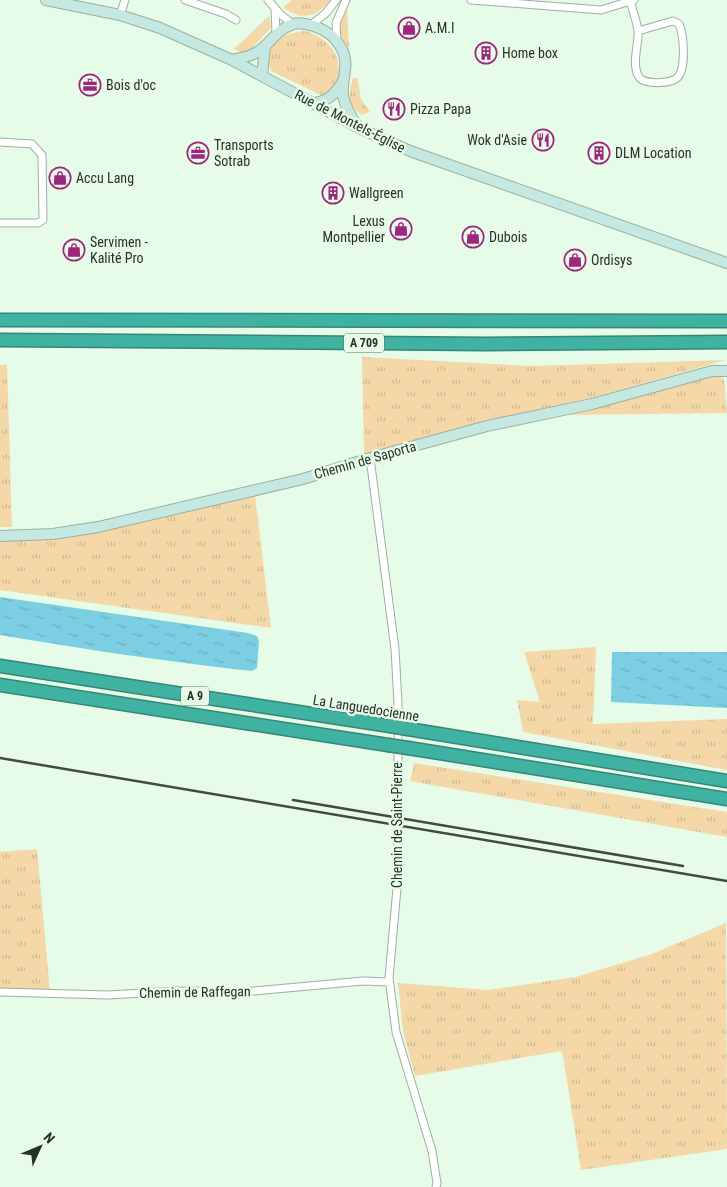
<svg xmlns="http://www.w3.org/2000/svg" width="727" height="1187" font-family="'Roboto Condensed',sans-serif">
	<style>
		.grass { fill: url(#grass-tufts) }
		.water { fill: url(#water-ripples) }
		.lines { fill: none; stroke-linecap: round; stroke-linejoin: round }
		.street-casing { stroke: #9bb09d; stroke-width: 9 }
		.secondary-casing { stroke: #9bb09d; stroke-width: 12 }
		.highway-casing { stroke: #378577; stroke-width: 15 }
		.street { stroke: #fff; stroke-width: 7 }
		.secondary { stroke: #c5e8e3; stroke-width: 10 }
		.highway { stroke: #3fb2a1; stroke-width: 12 }
		.rail { stroke: #404b41; stroke-width: 2.5 }
		.highway-bridge-casing { stroke: #378577; stroke-width: 15; stroke-linecap: butt }
		.highway-bridge { stroke: #3fb2a1; stroke-width: 12 }
		.labels { text-anchor: middle; dominant-baseline: central; stroke-width: 5; stroke-linejoin: round; paint-order: stroke }
		.shield { fill: #e6fce8; stroke: #616e62; stroke-width: 1 }
		.shield-label { font-size: 12px; font-weight: bold; fill: #283129 }
		.poi-label { font-size: 14px; fill: #283129; stroke: #e6fce8; text-anchor: start }
		.street-label { font-size: 14px; fill: #283129; stroke: #e6fce8 }
	</style>
	<defs>
		<pattern id="grass-tufts" width="24" height="20" patternUnits="userSpaceOnUse" patternTransform="scale(1.25)"><rect width="24" height="20" fill="#f4d8a8"/><path d="M3 7l-1-3M5 7V3M7 7l1-3M15 17l-1-3M17 17v-4M19 17l1-3" fill="none" stroke="#d1ba91"/></pattern>
		<pattern id="water-ripples" width="26" height="14" patternUnits="userSpaceOnUse" patternTransform="scale(1.25)"><rect width="26" height="14" fill="#7ccee2"/><path d="M2 4q2-2 4 0t4 0M15 11q2-2 4 0t4 0" fill="none" stroke="#6bb1c2"/></pattern>
	</defs>
	<rect width="100%" height="100%" fill="#e6fce8"/>
	<path class="grass" d="M292,0H330C317,18 300,21 283,7Z
		M347,9L349,48C338,36 336,22 347,9Z
		M269,16L271,28L250,50L242,53L234,49Z
		M305,31C337,39 353,75 323,96L271,71L267,60C270,41 287,32 305,31Z
		M353,78H357L358,81L361,99L370,112L362,115C347,106 348,93 353,78Z
		M362,357L533,366L726,360L591,398L364,453Z
		M7,364L12,527H0V365Z
		M715,374L724,379L727,413L570,415Z
		M255,495L271,628L0,590V541L53,539Z
		M596,647L593,724L727,719V770L523,732L517,700L540,702L524,652Z
		M414,763L727,812V837L410,781Z
		M37,849L50,992H0V852Z
		M726,923L727,1149L581,1170L563,1056L561,1051L415,1076L403,1031L398,983L489,990L575,977L649,955Z"/>
	<path class="water" d="M0,597L248,633L257,636L259,641L257,668L252,671C168,662 84,649 0,635Z
		M612,652H727V708L611,702Z"/>
	<g class="lines">
		<g class="street-casing">
			<path id="street" d="M185,0L226,14L236,20
				M268,0L281,15L293,24
				M471,0L601,10L634,0
				M630,1C633,11 637,22 638,31C639,45 631,64 639,77C644,85 672,84 678,77C686,68 684,35 679,24L673,21L638,31
				M275,9L276,33
				M120,15L125,0
				M311,25L326,13L336,0
				M337,40L336,23L346,0
				M0,142L32,144L42,155L43,220L38,223H0
				M370,458L395,649L398,703V877L389,978L396,1032L432,1151L437,1183L436,1187
				M0,992L108,995L177,991L243,992L363,981L389,982"/>
		</g>
		<g class="secondary-casing">
			<path id="secondary" d="M46,0L120,15L160,28L232,60L359,128L410,151L727,263
				M232,60C241,58 250,57 257,52C271,44 274,31 293,24C300,22 312,25 319,28C335,35 348,51 345,70C344,78 342,88 343,96C345,107 352,118 358,127
				M262,76L265,46
				M313,103C328,102 336,93 343,81
				M0,536L53,534L98,527L303,479L370,458L487,426L592,404L712,371H727"/>
		</g>
		<g class="highway-casing">
			<path id="highway" d="M0,320L727,321
				M0,340L486,344L727,342
				M0,666L390,726
				M0,685L388,745
				M408,729L727,781
				M408,748L727,799"/>
		</g>
		<use href="#street" class="street"/>
		<use href="#secondary" class="secondary"/>
		<use href="#highway" class="highway"/>
		<path class="rail" d="M0,758L727,881
			M293,800L683,866"/>
		<g class="highway-bridge-casing">
			<path id="highway-bridge" d="M390,726L408,729
				M388,745L408,748"/>
		</g>
		<use href="#highway-bridge" class="highway-bridge"/>
	</g>
	<defs>
		<g id="shop-ring" transform="scale(1.125)"><circle r="9.5" fill="#e6fce8" stroke="#9f267d" stroke-width="1.5"/><path d="M-5-2.5h2.3a2.7 3.5 0 0 1 5.4 0H5L5.5 6h-11ZM-1.5-2.5h3a1.5 2.3 0 0 0-3 0Z" fill="#9f267d"/></g>
		<g id="building-ring" transform="scale(1.125)"><circle r="9.5" fill="#e6fce8" stroke="#9f267d" stroke-width="1.5"/><path d="M-4-6H4V6H1V3H-1V6H-4ZM-2.5-4.3h1.7v1.8h-1.7ZM.8-4.3h1.7v1.8H.8ZM-2.5-1h1.7V.8h-1.7ZM.8-1h1.7V.8H.8Z" fill="#9f267d"/></g>
		<g id="office-ring" transform="scale(1.125)"><circle r="9.5" fill="#e6fce8" stroke="#9f267d" stroke-width="1.5"/><path d="M-6-3h4V-5.5h4V-3h4V5H-6ZM-1-4.5V-3h2v-1.5ZM-6 0V1H6V0Z" fill="#9f267d"/></g>
		<g id="restaurant-ring" transform="scale(1.125)"><circle r="9.5" fill="#e6fce8" stroke="#9f267d" stroke-width="1.5"/><path d="M-5-6h1v4h1v-4h1v4h1v-4h1v5L-1.5 .5V6h-2V.5L-5-1ZM5-6V6H3V1.5H1.5Q1.5-4 5-6Z" fill="#9f267d"/></g>
	</defs>
	<g fill-rule="evenodd">
		<use href="#shop-ring" x="409" y="28"/>
		<use href="#building-ring" x="486" y="53"/>
		<use href="#office-ring" x="90" y="85"/>
		<use href="#restaurant-ring" x="394" y="109"/>
		<use href="#restaurant-ring" x="543" y="140"/>
		<use href="#office-ring" x="198" y="153"/>
		<use href="#building-ring" x="599" y="153"/>
		<use href="#shop-ring" x="60" y="178"/>
		<use href="#building-ring" x="333" y="193"/>
		<use href="#shop-ring" x="401" y="229"/>
		<use href="#shop-ring" x="473" y="237"/>
		<use href="#shop-ring" x="74" y="250"/>
		<use href="#shop-ring" x="575" y="260"/>
	</g>
	<g class="labels">
		<g class="shield">
			<rect x="344" y="333.5" width="40" height="19" rx="4"/>
			<rect x="181" y="686.5" width="28" height="19" rx="4"/>
		</g>
		<g class="shield-label">
			<text x="364" y="343">A 709</text>
			<text x="195" y="696">A 9</text>
		</g>
		<g class="poi-label">
			<text x="425" y="28">A.M.I</text>
			<text x="502" y="53">Home box</text>
			<text x="106" y="85">Bois d'oc</text>
			<text x="410" y="109">Pizza Papa</text>
			<text x="527" y="140" text-anchor="end">Wok d'Asie</text>
			<text x="214" y="145">Transports<tspan x="214" dy="16">Sotrab</tspan></text>
			<text x="615" y="153">DLM Location</text>
			<text x="76" y="178">Accu Lang</text>
			<text x="349" y="193">Wallgreen</text>
			<text x="385" y="221" text-anchor="end">Lexus<tspan x="385" dy="16">Montpellier</tspan></text>
			<text x="489" y="237">Dubois</text>
			<text x="90" y="242">Servimen -<tspan x="90" dy="16">Kalité Pro</tspan></text>
			<text x="591" y="260">Ordisys</text>
		</g>
		<g class="street-label">
			<text transform="translate(350 121) rotate(27)">Rue de Montels-Église</text>
			<text transform="translate(365 460) rotate(-16)">Chemin de Saporta</text>
			<text transform="translate(366 708) rotate(9)">La Languedocienne</text>
			<text transform="translate(397 825) rotate(-90)">Chemin de Saint-Pierre</text>
			<text transform="translate(195 992) rotate(-1)">Chemin de Raffegan</text>
		</g>
	</g>
	<g transform="translate(40 1147) rotate(46)" stroke="#e6fce8" stroke-width="4" paint-order="stroke">
	<path d="M0-4L9 19L0 12L-9 19Z" fill="#283129"/>
	<text y="-8" font-size="14" font-weight="bold" text-anchor="middle" fill="#283129">N</text>
	</g>
</svg>
